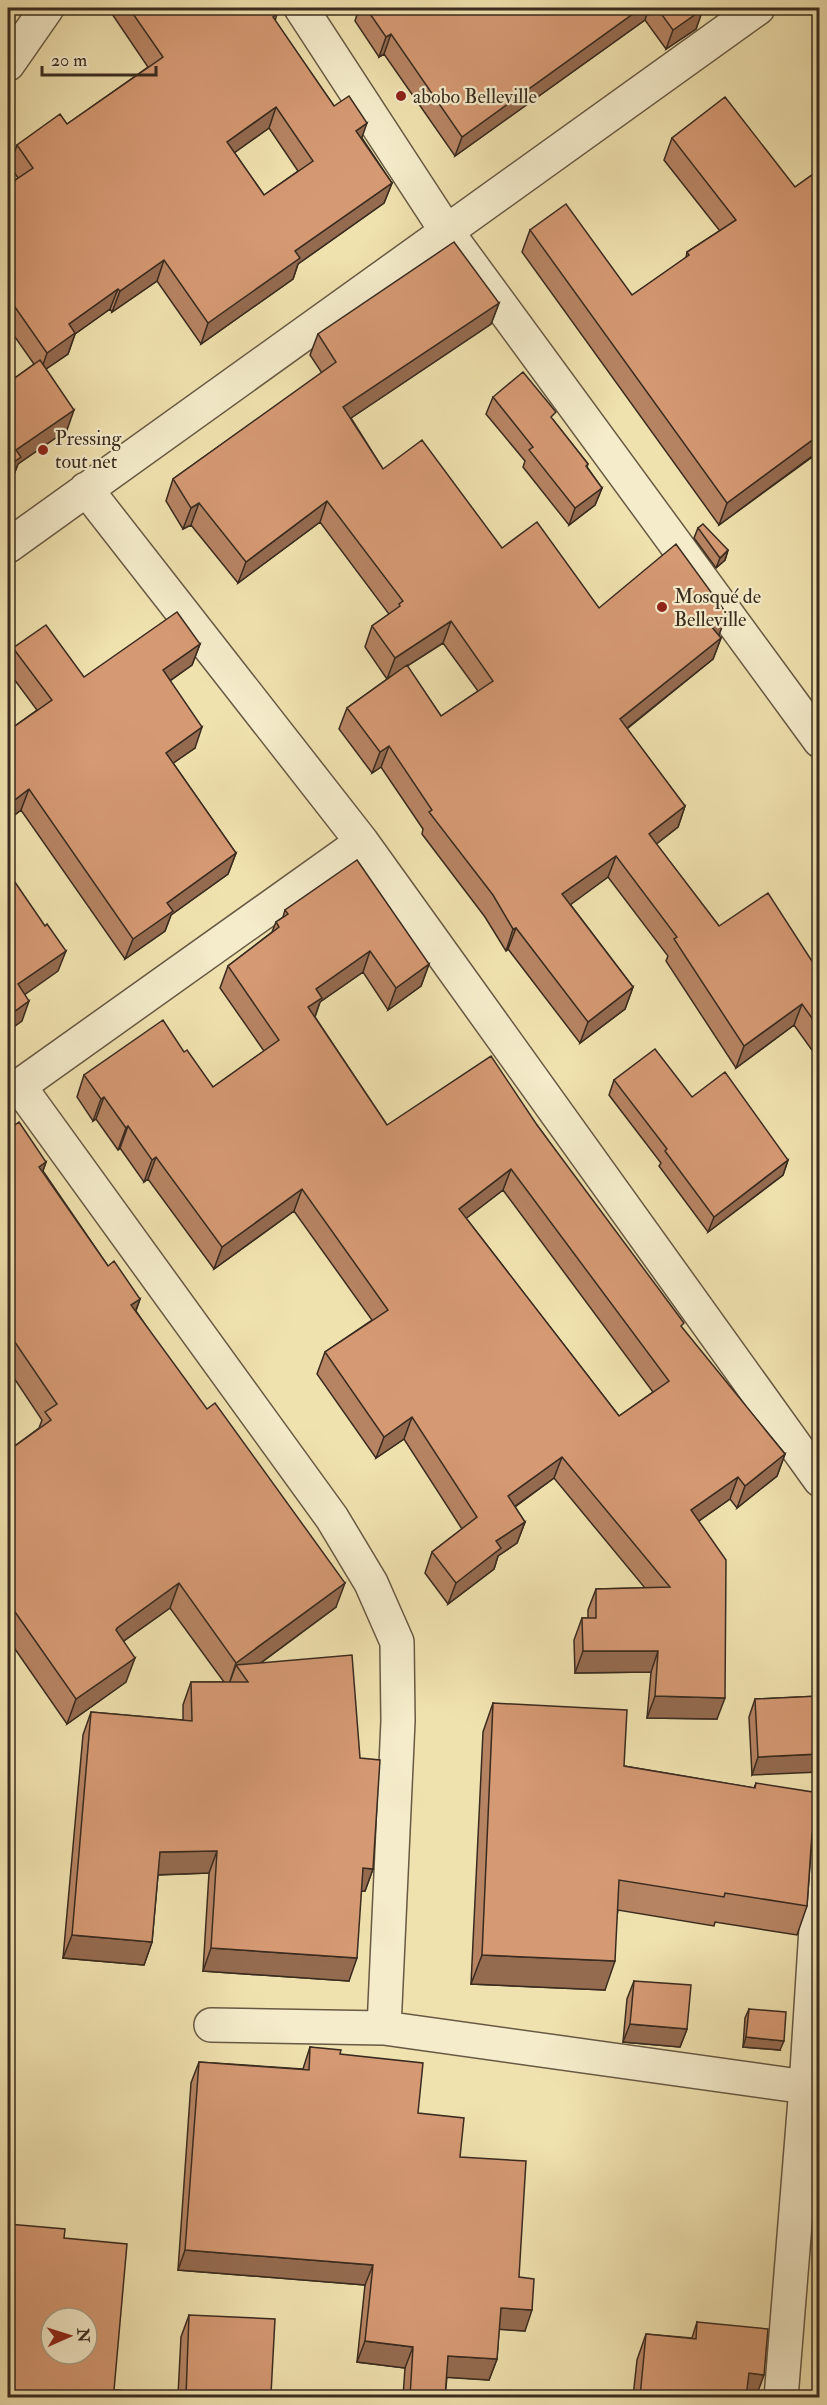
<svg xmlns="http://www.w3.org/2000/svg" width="827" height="2405" font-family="'IM FELL Double Pica',serif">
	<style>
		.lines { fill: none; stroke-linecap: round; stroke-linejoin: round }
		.minor-casing { stroke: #675943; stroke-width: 36 }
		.minor { stroke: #f5eccb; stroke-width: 33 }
		.wall { fill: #b78463; stroke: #392b1f; stroke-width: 1.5; fill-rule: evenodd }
		.shaded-wall { fill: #956b50; stroke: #392b1f; stroke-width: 1.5 }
		.building { fill: #d59973; stroke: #392b1f; stroke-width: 1.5; fill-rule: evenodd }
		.poi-dot { fill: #8f2418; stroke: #f5eccb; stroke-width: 2 }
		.labels { text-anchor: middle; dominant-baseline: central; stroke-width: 4.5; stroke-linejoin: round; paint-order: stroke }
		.poi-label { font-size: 20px; fill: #392b1f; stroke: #f5eccb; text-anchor: start }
	</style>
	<rect width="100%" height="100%" fill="#f0e2af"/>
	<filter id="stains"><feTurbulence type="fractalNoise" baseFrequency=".00333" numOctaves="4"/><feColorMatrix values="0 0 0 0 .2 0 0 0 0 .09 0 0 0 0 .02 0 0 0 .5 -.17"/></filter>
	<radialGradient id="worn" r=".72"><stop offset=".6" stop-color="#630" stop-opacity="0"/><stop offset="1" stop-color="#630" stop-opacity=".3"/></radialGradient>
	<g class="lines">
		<g class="minor-casing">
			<path id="minor" d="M301,8L447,232L820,741
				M8,64L47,8
				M86,489L362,842L820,1480
				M8,546L758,8
				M19,1086L332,1518L371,1583L397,1642L398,1721L384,2028
				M8,1094L362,842
				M211,2025L384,2028L806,2087
				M781,2398L806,2087L820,1865"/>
		</g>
		<use href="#minor" class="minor"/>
	</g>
	<path class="wall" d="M108,8H273L277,14L275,21L334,106L362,138L392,183L384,203L298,264L293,279L201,344L157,281L112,312L110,309L75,334L68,354L46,369L67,430L18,464L13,477L8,481V383L34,364L8,327V185L18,178L10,166L17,145L67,124L148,67ZM269,128L298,171L264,195L234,152Z
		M359,8H702L703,9L696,29L666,49L645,20L455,156L384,54L379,57L355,21Z
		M672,138L795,187L819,170V452L719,525L522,252L530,230L632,295L686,258L687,252L720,231L664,160Z
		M499,303L491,324L351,418L383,469L502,548L599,608L718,635L721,638L713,659L627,729L685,806L678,827L656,844L719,926L819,972V1060L794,1025L736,1068L666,961L668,956L608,877L570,904L633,987L625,1009L580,1043L508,949L506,951L485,917L422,834L423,829L381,767L372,773L339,729L347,708L387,679L365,647L372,626L389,614L320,522L238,583L191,525L183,529L166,501L173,479L322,373L310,355L318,334ZM443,643L478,691L441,716L407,666Z
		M493,397L553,420L588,464L587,467L602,488L595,505L569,525L523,467L525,461L486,414Z
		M698,528L728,550L725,560L716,568L694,538Z
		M819,549V567L815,560Z
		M200,644L192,665L170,681L195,748L173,763L236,853L228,874L171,915L165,931L125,959L21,810L8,820V731L37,710L8,671V664L13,648L84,677Z
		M285,910L429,964L421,986L388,1010L363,972L320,1002L315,1017L387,1125H537L682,1329L785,1454L777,1476L737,1508L730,1499L699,1521L717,1719L647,1718L651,1672L575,1673L574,1640L582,1618H588V1610L596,1589L645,1588L554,1478L515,1507L525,1522L517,1543L498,1556L494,1569L448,1604L425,1573L432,1552L462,1529L404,1439L376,1458L317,1374L325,1352L372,1320L294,1211L214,1269L148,1179L144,1182L120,1148L118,1150L96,1119L93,1121L77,1097L84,1075L184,1052L213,1087L264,1051L220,988L228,966L272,932L276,922L283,917ZM503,1190L653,1392L619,1416L466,1218Z
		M614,1080L692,1097L788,1160L783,1175L708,1232L659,1166L661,1163L609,1095Z
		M8,1130L46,1162L43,1171L108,1266L140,1299L136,1311L336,1607L261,1663L360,1758L373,1869L365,1891H361L349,1981L203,1971L209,1873L158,1875L152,1942L144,1965L63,1958L83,1735L91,1712L183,1720V1705L191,1682H224L170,1608L124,1641L126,1682L67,1724L8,1639V1451L39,1428L42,1420L8,1369Z
		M819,1696L752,1775L749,1717L755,1699Z
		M493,1703L624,1766L754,1788L756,1783L816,1847L811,1850L807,1906L797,1935L715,1922L714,1926L618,1910L605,1990L471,1984L483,1732Z
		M634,1981L687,2029L680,2047L623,2042L627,1999Z
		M749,2009L780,2050L743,2047L745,2018Z
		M310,2047L340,2054L418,2113L460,2157L519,2277L525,2331L499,2329L497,2359L489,2380L447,2377L445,2397H403L405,2368L357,2362L365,2285L178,2270L191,2083L199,2062L303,2069Z
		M64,2238L114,2390L178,2395L181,2337L189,2315L270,2397H8Z
		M697,2322L756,2397H633L637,2360L646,2334L692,2338Z"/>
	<path class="shaded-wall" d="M641,8H649L645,20L455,156L462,137Z
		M703,9L696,29L666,49L673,30Z
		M391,34L384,54L379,57L386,37Z
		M276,107L269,128L220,163L227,142Z
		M367,123L360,143L356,131Z
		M392,183L384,203L298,264L293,279L201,344L208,323L295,251Z
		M164,260L157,281L112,312L120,291Z
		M118,289L110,309L75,334L68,354L40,373L47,353L69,324Z
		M499,303L491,324L336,428L343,407Z
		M15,307L8,327V312Z
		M74,410L67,430L18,464L13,477L8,481V466L16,450Z
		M819,435V451L719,525L727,503Z
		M602,488L595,505L569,525L575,508Z
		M327,501L320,522L238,583L246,562Z
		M199,503L191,525L183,529L191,508Z
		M728,550L725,560L716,568L720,558Z
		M727,614L719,635L702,646L710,625Z
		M451,621L443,643L387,679L395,658Z
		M721,638L713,659L612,740L620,719Z
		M200,644L192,665L155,691L163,670Z
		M202,727L195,748L159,773L166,753Z
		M389,746L381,767L372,773L380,752Z
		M29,789L21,810L8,820V805Z
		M685,806L678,827L641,856L649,834Z
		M236,853L228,874L171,915L165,931L125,959L133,939L167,903Z
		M616,856L608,877L555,916L562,894Z
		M516,928L508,949L506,951L513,929Z
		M66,951L58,971L10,1005L18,984Z
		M370,951L363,972L320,1002L314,1019L308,1007L316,989Z
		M429,964L421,986L388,1010L396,988Z
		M633,987L625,1009L580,1043L588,1022Z
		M29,1001L22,1021L8,1031V1016Z
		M802,1004L794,1025L736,1068L744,1046Z
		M104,1097L96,1119L93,1121L101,1099Z
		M128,1126L120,1148L118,1150L126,1128Z
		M156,1157L148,1179L144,1182L152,1160Z
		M788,1160L783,1175L708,1232L714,1217Z
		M46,1162L37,1186L39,1167Z
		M511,1169L503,1190L451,1230L459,1209Z
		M302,1189L294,1211L214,1269L222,1247Z
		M140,1299L131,1323V1305Z
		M412,1417L404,1439L376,1458L384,1437Z
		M785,1454L777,1476L737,1508L745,1486Z
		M562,1457L554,1478L500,1517L508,1496Z
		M738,1477L730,1499L683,1532L691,1510Z
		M525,1522L517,1543L498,1556L494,1569L448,1604L456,1583L496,1541Z
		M179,1583L170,1608L108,1652L117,1628Z
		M345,1583L336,1607L244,1675L236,1665L228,1687L236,1663Z
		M583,1651H658L651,1672L575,1673Z
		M135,1658L126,1682L67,1724L76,1699Z
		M655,1696L725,1698L717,1719L647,1718Z
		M819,1754V1772L752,1775L758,1757Z
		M819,1823V1838L816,1847L805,1854L815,1825Z
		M217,1851L209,1873L152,1875L160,1852Z
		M363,1868L373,1869L365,1891H354Z
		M72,1935L152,1942L144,1965L63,1958Z
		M211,1948L357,1958L349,1981L203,1971Z
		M482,1955L615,1961L605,1990L471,1984Z
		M630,2024L687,2029L680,2047L623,2042Z
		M746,2037L784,2041L780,2050L743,2047Z
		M185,2250L373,2265L365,2285L178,2270Z
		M501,2308L532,2310L525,2331L493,2329Z
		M365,2341L413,2347L405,2368L357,2362Z
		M448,2356L497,2359L489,2380L440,2377Z
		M749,2373L764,2375L756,2397H740Z
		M236,2393L271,2394L270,2397H234Z"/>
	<path class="building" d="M129,8H273L277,14L273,17L334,106L349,96L367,123L356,131L392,183L295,251L300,258L208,323L164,260L120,291L118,289L69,324L75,333L47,353L15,307L8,312V185L33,168L17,145L60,114L67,124L163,57ZM276,107L313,161L264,195L227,142Z
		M366,8H641L462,137L391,34L386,37Z
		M657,8H702L703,9L673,30Z
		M725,97L795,187L819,170V435L727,503L530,230L566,204L632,295L689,255L687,252L736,220L672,138Z
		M454,242L499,303L343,407L383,469L422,440L502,548L537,522L599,608L676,544L727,614L710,625L721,638L620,719L685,806L649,834L719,926L768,893L819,972V1028L802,1004L744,1046L674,939L677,937L616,856L562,894L633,987L588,1022L516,928L513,929L493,895L429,812L432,810L389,746L380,752L347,708L407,665L441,716L493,681L451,621L395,658L372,626L400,606L399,604L403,601L327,501L246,562L199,503L191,508L173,479L336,362L318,334Z
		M40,360L74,410L16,450L21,457L8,466V383Z
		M523,372L556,412L551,417L588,464L586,466L602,488L575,508L529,450L533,447L493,397Z
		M703,524L728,550L720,558L698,528Z
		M177,612L200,644L163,670L202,727L166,753L236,853L167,903L173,911L133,939L29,789L8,805V731L52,700L13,648L46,625L84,677Z
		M357,860L429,964L396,988L370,951L316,989L322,998L308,1007L387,1125L491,1056L537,1125L684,1323L681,1326L785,1454L745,1486L738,1477L691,1510L726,1560L725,1698L655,1696L658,1651H583L582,1618H596V1589L670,1587L562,1457L508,1496L525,1522L496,1541L501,1548L456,1583L432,1552L477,1517L412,1417L384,1437L325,1352L388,1310L302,1189L222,1247L156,1157L152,1160L128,1126L126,1128L104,1097L101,1099L84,1075L163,1020L184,1052L187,1050L213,1087L279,1040L228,966L279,927L276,922L288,914L285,910ZM511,1169L669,1381L619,1416L459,1209Z
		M8,872L45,926L47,924L66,951L18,984L29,1001L8,1016Z
		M655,1049L692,1097L725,1072L788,1160L714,1217L665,1151L667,1149L614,1080Z
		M19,1122L46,1162L39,1167L108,1266L114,1261L140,1299L131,1305L207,1409L215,1403L345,1583L236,1663L179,1583L117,1628L116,1630L135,1658L76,1699L8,1602V1451L51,1420L45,1412L57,1404L8,1332V1130Z
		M352,1655L360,1758L380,1760L373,1869L363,1868L357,1958L211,1948L217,1851L160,1852L152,1942L72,1935L91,1712L192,1721L191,1682H248L236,1665Z
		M819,1696V1754L758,1757L755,1699Z
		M493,1703L627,1710L624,1766L755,1788L756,1783L819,1793V1823L815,1825L812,1834L807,1906L725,1893L724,1897L619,1880L615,1961L482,1955Z
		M634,1981L691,1985L687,2029L630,2024Z
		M749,2009L786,2012L784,2041L746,2037Z
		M310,2047L341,2050L340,2054L423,2063L418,2113L464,2118L460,2157L526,2161L519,2277L534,2279L532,2310L501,2308L497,2359L448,2356L445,2397H410L413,2347L365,2341L373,2265L185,2250L199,2062L309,2070Z
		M8,2224L65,2229L64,2238L127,2244L114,2390L186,2396L189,2315L275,2319L271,2394L236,2393V2397H8ZM51,2318H87V2354H51Z
		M697,2322L768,2329L764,2375L749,2373L746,2397H640L646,2334L696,2339Z
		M292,2395L316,2397H292Z"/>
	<g class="poi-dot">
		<circle cx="401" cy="96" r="6"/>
		<circle cx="43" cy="450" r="6"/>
		<circle cx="662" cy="607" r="6"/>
	</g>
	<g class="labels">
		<g class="poi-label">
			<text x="413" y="96">abobo Belleville</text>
			<text x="55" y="438">Pressing<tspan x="55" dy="23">tout net</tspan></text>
			<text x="674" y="596">Mosqué de<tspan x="674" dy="23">Belleville</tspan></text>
		</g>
	</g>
	<rect width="827" height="2405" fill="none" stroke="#f0e2af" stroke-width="30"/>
	<rect x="9" y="9" width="809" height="2387" fill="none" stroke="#392b1f" stroke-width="3"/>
	<rect x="15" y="15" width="797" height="2375" fill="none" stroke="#392b1f" stroke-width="1.5"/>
	<g transform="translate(69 2336) rotate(87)"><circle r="28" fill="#f5eccb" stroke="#aa9f86" stroke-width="1.5"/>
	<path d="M0-4.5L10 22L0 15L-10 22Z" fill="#8f2418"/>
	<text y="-9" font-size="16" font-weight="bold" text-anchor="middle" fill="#392b1f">N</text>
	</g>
	<path d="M42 66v9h114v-9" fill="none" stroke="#392b1f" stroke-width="3"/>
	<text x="51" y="66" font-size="18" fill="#392b1f" stroke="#f5eccb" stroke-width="4.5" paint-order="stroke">20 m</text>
	<rect width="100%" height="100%" filter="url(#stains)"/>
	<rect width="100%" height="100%" fill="url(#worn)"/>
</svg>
